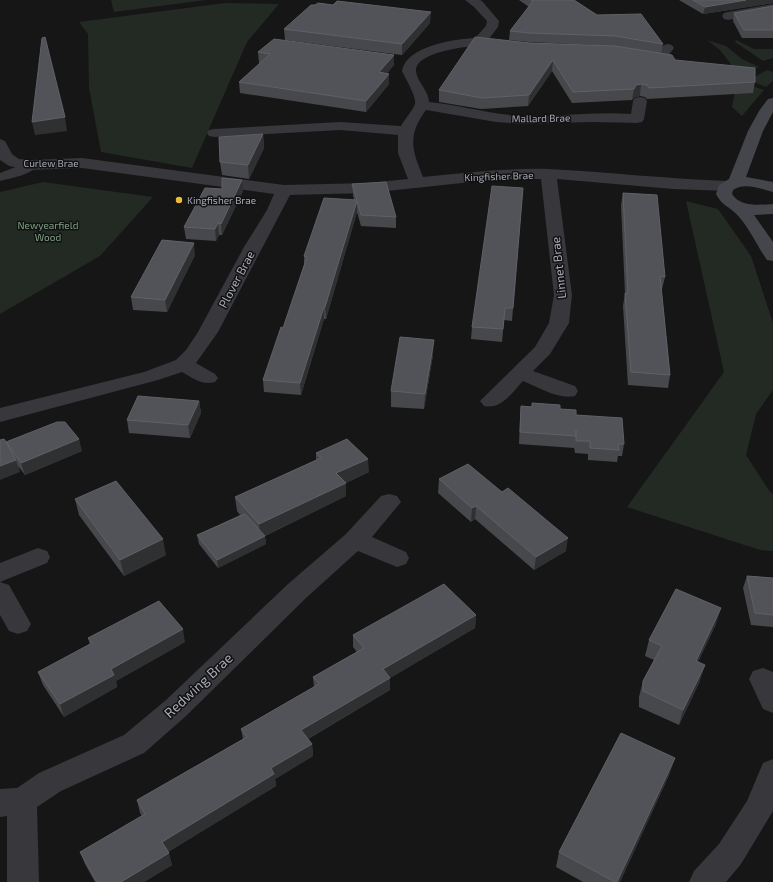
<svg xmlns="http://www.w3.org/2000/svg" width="773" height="882" font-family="'Exo 2',sans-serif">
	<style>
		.green { fill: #222a23 }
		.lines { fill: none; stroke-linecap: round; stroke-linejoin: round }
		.lane { fill: #37373c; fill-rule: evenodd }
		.street { fill: #37373c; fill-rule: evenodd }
		.secondary { fill: #45464c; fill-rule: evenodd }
		.wall { fill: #47484c }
		.shaded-wall { fill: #2f3032 }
		.building { fill: #525358; stroke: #5f6166 }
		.poi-dot { fill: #ecbb39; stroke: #111112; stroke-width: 1.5 }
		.labels { text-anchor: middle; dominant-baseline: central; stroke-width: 3; stroke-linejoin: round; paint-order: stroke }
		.far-street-label { font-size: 10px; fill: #a8acb7; stroke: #111112 }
		.far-poi-label { font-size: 10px; fill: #a8acb7; stroke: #111112; text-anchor: start }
		.far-park-label { font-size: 10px; fill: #80a184; stroke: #111112 }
		.street-label { font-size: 12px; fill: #a8acb7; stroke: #111112 }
		.near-street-label { font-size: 14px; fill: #a8acb7; stroke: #111112 }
	</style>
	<rect width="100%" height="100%" fill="#161617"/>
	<path class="green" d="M111,0H206L114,12Z
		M225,3L279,4L247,42L192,168L101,152L89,88L88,34L79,22Z
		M707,40L726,46L742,59L759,67L740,76L720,50Z
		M736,40L754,49H773V58L763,61L735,42Z
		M767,70L773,72V81L766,87L749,80Z
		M737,81L764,90L742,116L732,107Z
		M43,182L153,197L100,256L0,314V192Z
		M686,201L718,209L751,256L773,323V390L756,414L746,455L770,492L773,494V551L760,550L627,507L724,372Z"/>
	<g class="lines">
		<path class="lane" d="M31,161L36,162L38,165C31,175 11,178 0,181V173Z"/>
		<path class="street" d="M465,0H480L482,1L499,21L498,27L488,40L506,43L507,46L506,49C496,51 487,46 478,46C466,46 414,53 416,71C417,82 429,91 429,102C460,105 489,114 520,116C557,117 594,111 631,114L633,101L635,98L640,97L645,98L647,101L644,119L642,122L637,123L593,122L521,124L496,122L426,110C407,136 412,150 423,177C465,173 506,168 548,169C608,172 668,179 728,181L734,183L736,186L734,189L728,191L673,189L557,179L572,295L569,323L550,354L533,371L575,386L578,391L575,396C559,400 538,387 523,381C512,393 501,410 484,406L480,401L535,347L549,323L554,295L541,179H500L368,193L290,195L218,332L196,363L215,374L218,378L215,382C202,386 193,378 182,372L158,380L0,422V408L144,372L176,360L186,350L198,332L244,247L267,210L274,194L82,168L31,170L9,166L0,160V139L5,141L12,154L19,159L31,160L82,158L284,185L368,183L408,179L398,153V135L340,130L214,137L209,136L207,133L209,130L214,129L340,122L401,126C404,120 413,110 415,104C417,97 405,78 402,71C406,46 455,39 475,38L486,26L487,21L474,7Z
			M773,4V12L728,20L724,19L722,16L724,13L728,12Z
			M667,44L672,45L674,48L664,61H654L652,58C656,52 660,46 667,44Z
			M389,494L397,496L401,502L372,537L406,552L409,558L406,564L397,567L358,551L306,598L186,716L144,753L61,791L37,807L39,882H7V816L0,817V789L17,788L39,773L124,735L166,700L288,584L346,534L381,496Z
			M38,548L47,551L50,557L47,563L0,582V563Z
			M0,582L9,585L31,624L27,631L18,634L9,631L0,615Z
			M763,668L773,672V713L763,709L749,679L753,671Z
			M773,759V811L741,864L726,882H689L694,871L719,844L747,801L763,763Z"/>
		<path class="secondary" d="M773,98V112L763,131L746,177L773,182V192C760,189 745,182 733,190L732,194C740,207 759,205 773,204V214L754,215L773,242V261L767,260C757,246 746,221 733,211C725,204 722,205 716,194L719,185L729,179L748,131L759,111L768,99Z"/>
	</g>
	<path class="wall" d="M519,0H574L597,15L663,44L661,54L675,60L755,82L753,93L647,99L645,97L640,96L635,97L632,100L572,103L552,71L528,106L481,109L439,102V90L530,43L614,46L529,42L509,40L510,31L529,7Z
		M679,0H773V3L703,14Z
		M773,6V38H742L733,21L734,13Z
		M430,23L402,55L285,40L284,29Z
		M258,52L394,55V65L387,73L389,84L366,112L240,93L239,82L260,63H259Z
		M263,134L264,148L249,179L222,175L220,162Z
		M352,184L396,217V228L361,226L357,212L326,319H324L301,395L264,392L263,380L283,328L304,265V256L354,200L353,195Z
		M523,188L512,321L504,320L502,342L471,339L472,327Z
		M243,191L222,235H219L216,241L186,239L184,227Z
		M623,193L665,277L662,289H661L670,375L668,388L628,385L623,306L625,293L621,205Z
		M195,255L167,312L133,310L131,297Z
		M433,355L424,409L391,407V391Z
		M199,401L201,413L190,438L129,433L127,420Z
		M521,406L560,409L576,415L624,444L622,456H618L617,462L588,460V454L575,453L574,447V448L519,444L520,418Z
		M6,442L82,451L25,475L18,466L20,472Z
		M316,453L369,472L346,483V496L265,536L266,544L218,568L199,544L197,535L240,515L237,511L235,497L316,460Z
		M439,479L566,551L534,570L475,519L471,522L438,493Z
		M75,499L166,555L124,576L79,515Z
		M747,576L773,578V627L751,625L743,588Z
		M476,615L475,628L390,678V690L308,739L312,744L313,756L275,779L276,786L168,852L172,865L144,882H95L85,864L80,852L142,816L140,813L137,800L243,739L241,729L314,687L313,677L357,652L353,647V635Z
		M716,624L698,662L700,681L679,725L639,707V697L643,681L654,660L645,656L649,640Z
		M88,638L185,642L116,681L117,687L64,717L43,685L38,672L90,645Z
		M670,773L620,882H583L556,867L559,852Z"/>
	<path class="shaded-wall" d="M746,0H773V3L703,14L705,7Z
		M431,12L430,23L402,55V44Z
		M394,55V65L379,83V72Z
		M553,60L552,71L528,106L529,95Z
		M389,74V84L366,112V101Z
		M641,84L640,96L635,97L632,100L634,89L636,85Z
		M65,117L67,131L35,135L32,122Z
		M263,134L264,148L249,179L248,165Z
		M242,180L243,191L222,235L221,224Z
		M357,201V212L326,319L325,307Z
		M218,223L219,235L216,241L215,229Z
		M194,243L195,255L167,312L165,300Z
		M324,307V319L301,395L300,383Z
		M434,340L433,355L424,409L425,394Z
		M199,401L201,413L190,438L188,425Z
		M79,439L82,451L25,475L21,463Z
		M368,459L369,472L346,483V496L260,538L259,524L336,473Z
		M16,460L20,472L0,480V466Z
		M476,506L475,519L471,522L472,508Z
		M265,536L266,544L218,568L217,560Z
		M568,538L566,551L534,570L536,557Z
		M163,539L166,555L124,576L120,560Z
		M721,608L716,624L691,676L696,661Z
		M476,615L475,628L390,678V690L302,742L301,730L383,669Z
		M183,629L185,642L116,681L117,687L64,717L60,704L111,669Z
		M705,665L700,681L679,725L683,710Z
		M312,744L313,756L275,779L276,786L165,854L162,842L271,768Z
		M675,758L670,773L620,882H617Z
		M169,853L172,865L144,882H121Z"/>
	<path class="building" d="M531,0H574L597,15L641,14L663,44L615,36L530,33L510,31L533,1Z
		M693,0H746L705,7Z
		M337,1L431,12L402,44L284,29L311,5H315L318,3L333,5Z
		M773,6V30H744L734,13Z
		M45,37L65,117L32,122L42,38Z
		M475,37L530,43L615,46L672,55L675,60L755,68V82L649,88L647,85L641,84L636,85L634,89L573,92L553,60L529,95L482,98L439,90Z
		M274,39L394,55L379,72L389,74L366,101L239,82L270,54L258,52Z
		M263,134L248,165L220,162L219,137Z
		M222,178L242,180L221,224L218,223L215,229L184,227L205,188L222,189Z
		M386,182L396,217L361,215L357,201L325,307H324L300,383L263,380L281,327L283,328L307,257L304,256L324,198L357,200L352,184Z
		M492,186L523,188L513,308H505L503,329L472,327Z
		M623,193L657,195L665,277L660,276L670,375L631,372L625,293H628Z
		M162,240L194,243L165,300L131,297Z
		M400,337L434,340L425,394L391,391Z
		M138,396L199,401L188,425L127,420Z
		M532,403L560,405V409L576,410V415L622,418L624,444H618L619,450L590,448V441H576V430V436L520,432L521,406L532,407Z
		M57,422H65L79,439L21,463L6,442L16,460L0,466V440L4,439L6,442Z
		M347,439L368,459L336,473L346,483L259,524L235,497L321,458L316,453Z
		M468,464L502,492L508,488L568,538L536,557L476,506L472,508L439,479Z
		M116,481L163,539L120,560L75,499Z
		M245,514L265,536L217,560L197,535Z
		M747,576L773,578V615L755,613Z
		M444,584L476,615L383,669L390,678L301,730L312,744L271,768L274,774L162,842L169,853L121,882H97L80,852L145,814L137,800L247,737L241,729L319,684L313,677L364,648L353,635Z
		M676,589L721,608L696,661L705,665L683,710L643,691V681L662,646L649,640Z
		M159,601L183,629L111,669L114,675L60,704L38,672L92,643L88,638Z
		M621,733L675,758L617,882H615L559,852Z"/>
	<circle class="poi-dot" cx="179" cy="200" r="4"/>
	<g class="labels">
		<g class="far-street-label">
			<text transform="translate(541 118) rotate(-1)">Mallard Brae</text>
			<text x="51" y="163">Curlew Brae</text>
			<text transform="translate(499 176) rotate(-2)">Kingfisher Brae</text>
		</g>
		<g class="far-poi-label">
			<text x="187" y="200">Kingfisher Brae</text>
		</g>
		<g class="far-park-label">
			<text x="48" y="225">Newyearfield<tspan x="48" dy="12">Wood</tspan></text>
		</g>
		<g class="street-label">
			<text transform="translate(558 268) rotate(-96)">Linnet Brae</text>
			<text transform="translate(236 279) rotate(-62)">Plover Brae</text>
		</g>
		<g class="near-street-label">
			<text transform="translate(198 685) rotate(-43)">Redwing Brae</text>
		</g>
	</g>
</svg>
